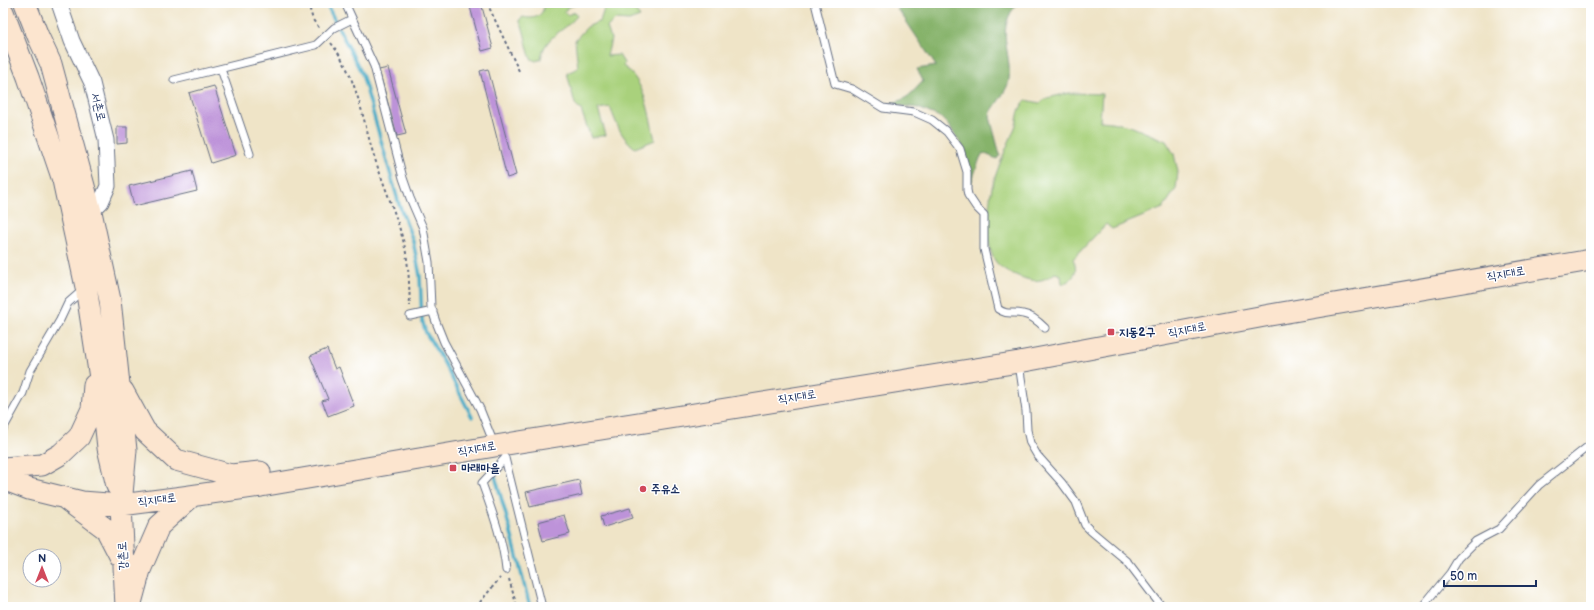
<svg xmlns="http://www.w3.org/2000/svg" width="1594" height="610" font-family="'Balsamiq Sans','Poor Story',sans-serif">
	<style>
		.green { fill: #a9d17b; stroke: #62806c }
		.forest { fill: #86b36b; stroke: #507164 }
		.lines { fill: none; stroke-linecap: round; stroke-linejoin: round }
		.stream { stroke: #48acc7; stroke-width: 3.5 }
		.building { fill: #bd93d9 }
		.lane-casing { stroke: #656e83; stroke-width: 9 }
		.street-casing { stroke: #656e83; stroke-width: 17 }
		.secondary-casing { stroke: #656e83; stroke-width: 23 }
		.path { stroke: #656e83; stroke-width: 2; stroke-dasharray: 3 3; stroke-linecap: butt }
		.lane { stroke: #fff; stroke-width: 7 }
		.street { stroke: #fff; stroke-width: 15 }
		.secondary { stroke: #fce5cf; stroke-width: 21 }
		.poi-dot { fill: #d1495b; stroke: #fff; stroke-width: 1.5 }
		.labels { text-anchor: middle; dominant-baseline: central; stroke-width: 3; stroke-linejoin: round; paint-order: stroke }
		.street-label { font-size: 12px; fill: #1b2f5e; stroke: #fff }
		.poi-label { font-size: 12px; font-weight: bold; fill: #1b2f5e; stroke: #fff; text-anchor: start }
	</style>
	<rect width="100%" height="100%" fill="#fff"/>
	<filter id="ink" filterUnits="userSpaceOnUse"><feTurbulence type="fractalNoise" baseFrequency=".025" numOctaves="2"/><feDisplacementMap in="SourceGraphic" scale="8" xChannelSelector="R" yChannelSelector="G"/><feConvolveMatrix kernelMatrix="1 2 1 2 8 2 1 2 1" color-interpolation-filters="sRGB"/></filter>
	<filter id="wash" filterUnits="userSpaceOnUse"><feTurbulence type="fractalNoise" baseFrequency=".012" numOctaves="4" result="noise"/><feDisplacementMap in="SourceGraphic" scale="16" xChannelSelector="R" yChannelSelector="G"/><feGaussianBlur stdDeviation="0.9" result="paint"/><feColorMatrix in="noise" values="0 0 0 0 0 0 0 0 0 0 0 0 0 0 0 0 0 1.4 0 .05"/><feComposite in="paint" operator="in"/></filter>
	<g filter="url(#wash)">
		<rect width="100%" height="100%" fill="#efe4c7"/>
		<path class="green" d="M544,3H575V5L568,7L564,12L567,15L575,12L577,16C563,33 544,36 541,59L536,61L531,59C526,47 526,32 519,20L523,17C535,20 544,16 544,3Z
			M606,3H630L640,17L629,21L615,20L607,27L611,39L607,56L619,55L624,63L623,66C646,82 649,115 655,140L635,148C620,136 617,125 610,107L598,109L606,135L591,138L581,110L575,104L567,73L578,68L575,40L587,27L600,21Z
			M1069,93L1102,94L1100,121L1111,122L1130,126L1166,141L1174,154L1178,172L1176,189L1163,208L1112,229L1106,224L1073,259C1079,271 1074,280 1062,284L1061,275L1055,273C1041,283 1033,282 1018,276C1009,272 999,268 994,259C985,244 988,200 993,184C998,166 1007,147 1014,130C1020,117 1015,112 1026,100L1040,103L1047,98Z"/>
		<path class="forest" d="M903,3H1018C994,29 1012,51 1009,80C1008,89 996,104 991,112L990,117L1000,155L997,159L983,153L980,158L970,186L966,153L962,145L948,125L940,117L918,108L889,104C908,99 910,95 923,81L917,69L936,66L900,12L897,10Z"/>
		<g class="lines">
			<path class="stream" d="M326,3L362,74L399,204L413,241L420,276L422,320L426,333L443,361L472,417
				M495,476L510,529L530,607"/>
		</g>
		<g id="blocks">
			<path class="building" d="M469,3H481L493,48L482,51Z
				M388,68L406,134L397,136L379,70Z
				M488,69L516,175L507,178L480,71Z
				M214,86L236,155L211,163L189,93Z
				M117,127H127V143L117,144Z
				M192,171L197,191L134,206L129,186Z
				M327,349L335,369L339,367L354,406L328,416L322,401L328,399L310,356Z
				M579,480L582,495L530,507L526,492Z
				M630,508L633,518L604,527L601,516Z
				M564,515L570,534L543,541L538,522Z"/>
		</g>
	</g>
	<g filter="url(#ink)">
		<use href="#blocks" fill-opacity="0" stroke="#656e83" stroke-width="1"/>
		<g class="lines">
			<g class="lane-casing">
				<path id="lane" d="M345,3L374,66L403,178L410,198L423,228L429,262L431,307L436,322L444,342L480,409L494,444
					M815,3L835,84L852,89L883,108L914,112L932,120L947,132L960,149L967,172V190L968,195L976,207L984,215V249L998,309C1008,316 1012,311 1023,314C1031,315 1039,322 1045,328
					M221,69L250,154
					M174,80L316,45L334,28L352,19
					M410,316L433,311
					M1019,364L1026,411L1027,430L1030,443L1037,455L1062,483L1076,502L1085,525L1091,531L1127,561L1162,607
					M3,429L23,393L30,371L60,320L68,303L84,289
					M505,458L542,607
					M505,458L482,483C492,511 503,540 506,570
					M1422,607L1450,573L1459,558L1476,541L1499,529L1539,485L1591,444"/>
			</g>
			<g class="street-casing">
				<path id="street" d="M59,3L72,41L92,83L106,140L108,186L101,202L91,212"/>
			</g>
			<g class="secondary-casing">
				<path id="secondary" d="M25,3L38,36L51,64L91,212L110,300L126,450L121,505L126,607
					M3,12L28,77L63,180L86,287L102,391L108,448L117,486
					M123,391L145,431L176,460L231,475L260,472
					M3,468L42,465L61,454L79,437L92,409L94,385
					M3,479L29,489L82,502L121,505L183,497L261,486L495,446L1019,362L1270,315L1591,260
					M67,500L106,529L120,556
					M131,603L140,570L159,526L192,496"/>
			</g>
			<path class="path" d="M308,3L313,20L320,29
				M487,3L520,73
				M331,43C357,76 362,117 374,156C383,184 395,211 403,240C409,261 409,284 410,306
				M509,579L517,607
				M476,607L500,578"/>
			<use href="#lane" class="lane"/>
			<use href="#street" class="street"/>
			<use href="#secondary" class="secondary"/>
		</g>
	</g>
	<g class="poi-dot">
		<rect x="1107" y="328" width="8" height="8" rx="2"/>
		<rect x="449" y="464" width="8" height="8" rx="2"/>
		<circle cx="643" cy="489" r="4"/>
	</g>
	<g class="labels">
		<g class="street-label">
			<text transform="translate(98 107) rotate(76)">서촌로</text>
			<text transform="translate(1506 274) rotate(-10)">직지대로</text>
			<text transform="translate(1187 330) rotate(-11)">직지대로</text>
			<text transform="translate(797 397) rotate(-9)">직지대로</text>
			<text transform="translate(477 449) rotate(-10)">직지대로</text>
			<text transform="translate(157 500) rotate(-7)">직지대로</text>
			<text transform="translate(123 556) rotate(-93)">강촌로</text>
		</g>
		<g class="poi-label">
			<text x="1119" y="332">지동2구</text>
			<text x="461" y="468">마래마을</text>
			<text x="651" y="489">주유소</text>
		</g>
	</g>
	<rect width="1594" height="610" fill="none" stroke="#fff" stroke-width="16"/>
	<g transform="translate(42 568)"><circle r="19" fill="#ffffff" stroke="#a4acbf"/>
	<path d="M0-3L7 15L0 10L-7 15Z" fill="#d1495b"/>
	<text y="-6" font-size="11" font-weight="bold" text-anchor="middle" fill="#1b2f5e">N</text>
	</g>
	<path d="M1444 580v6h92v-6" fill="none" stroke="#1b2f5e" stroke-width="2"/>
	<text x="1450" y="580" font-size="12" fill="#1b2f5e" stroke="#ffffff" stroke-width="3" paint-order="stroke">50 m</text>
</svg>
